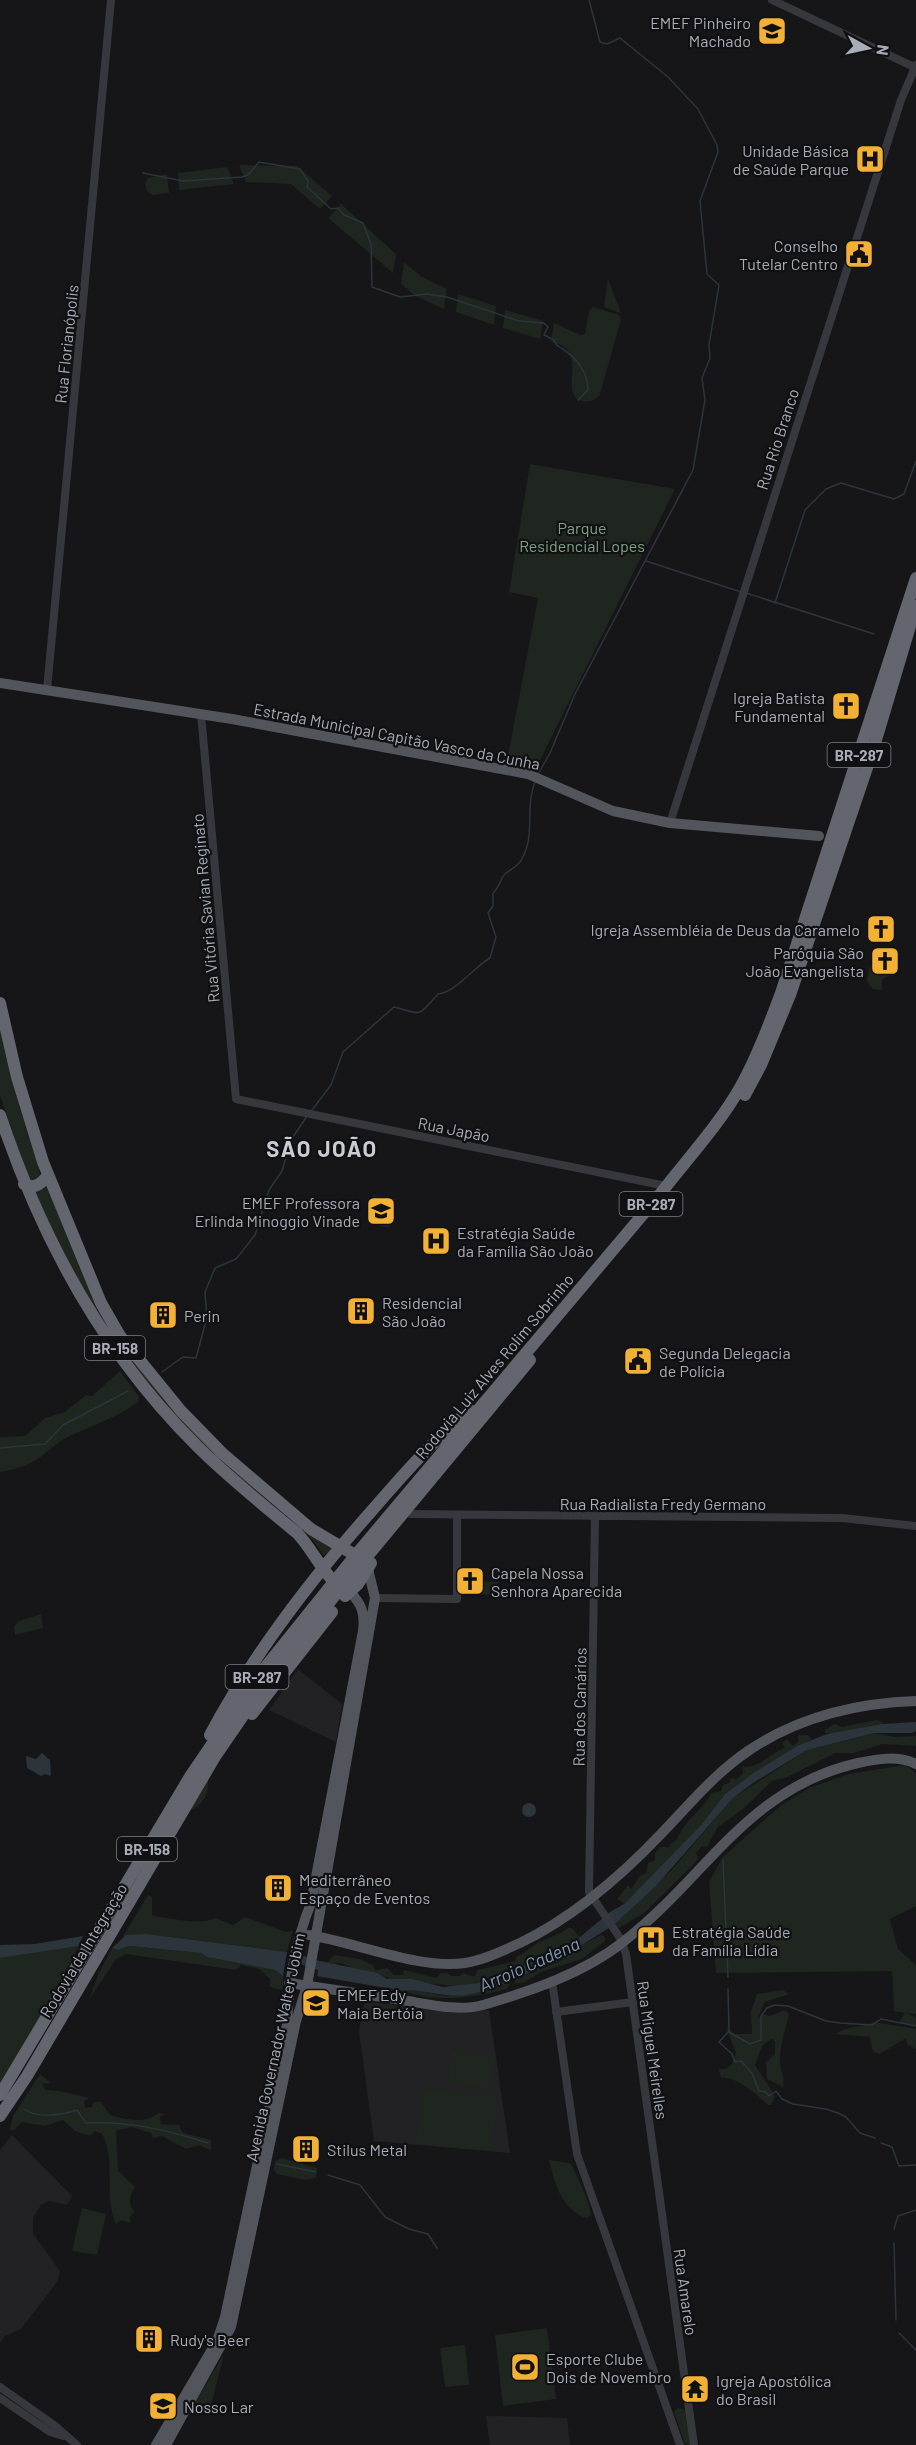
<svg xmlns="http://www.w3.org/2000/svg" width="916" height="2445" font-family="Barlow,sans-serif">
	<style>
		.built { fill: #222225 }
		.green { fill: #1e261f }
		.water { fill: #2c353c }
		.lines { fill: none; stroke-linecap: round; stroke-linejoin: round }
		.stream { stroke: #2c353c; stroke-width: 1.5 }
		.river { stroke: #2c353c; stroke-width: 9 }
		.minor { stroke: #37383d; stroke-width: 8 }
		.major { stroke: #53555c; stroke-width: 10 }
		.highway { stroke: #63666e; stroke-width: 12 }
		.highway-bridge { stroke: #63666e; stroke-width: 12 }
		.labels { text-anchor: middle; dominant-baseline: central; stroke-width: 4.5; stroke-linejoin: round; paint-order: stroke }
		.shield { fill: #111113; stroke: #7b7e86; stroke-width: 1.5 }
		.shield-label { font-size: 15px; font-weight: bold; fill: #a8adb8 }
		.poi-label { font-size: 16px; fill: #a8adb8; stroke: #111113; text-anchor: start }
		.street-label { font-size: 16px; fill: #a8adb8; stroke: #111113 }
		.park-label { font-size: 16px; fill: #7fa381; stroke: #111113 }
		.water-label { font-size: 18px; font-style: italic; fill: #7f9bb3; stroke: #111113 }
		.district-label { font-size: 22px; font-weight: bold; letter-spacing: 1.5px; fill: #c9ccd4; stroke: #111113 }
	</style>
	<rect width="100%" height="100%" fill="#161618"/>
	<path class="built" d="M373,1195L395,1199L390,1228L367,1223Z
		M298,1669L342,1704L336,1742L269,1710Z
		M365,2001L452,2013L489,2010L510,2153L374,2141L359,2031Z
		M12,2135L72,2196L67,2205L49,2201L41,2205L33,2218V2234L60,2271L57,2282L21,2329L5,2336L0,2343V2150Z
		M486,2416L567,2418L570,2445H490Z"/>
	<path class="green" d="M239,165L297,166L332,196L320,209L291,184L246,182Z
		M227,167L234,184L179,190L178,173Z
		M167,174L169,193L153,195L147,191L145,184L148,178Z
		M341,204L396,254L393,273L328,218Z
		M404,262L422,277L447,289L444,309L414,295L401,284Z
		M608,279L621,313L604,307Z
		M458,294L496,306L494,325L456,312Z
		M593,307L619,315L621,320L600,394C596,399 591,403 583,401C562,397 578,368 570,354C566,346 559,344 551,342L554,323L580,335L585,334L589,311Z
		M505,310L543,321L540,339L503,328Z
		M530,464L675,489L534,772L506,766L538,598L509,592Z
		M869,967L889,972L890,975L882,979V990L873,989L867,982Z
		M0,1025L19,1106L39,1169L40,1177L35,1182L28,1179L0,1095Z
		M47,1182L93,1292L162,1394L332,1548L324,1556C305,1523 242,1483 212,1455C155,1402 109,1337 71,1270C57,1244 43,1220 35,1191Z
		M120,1371L139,1397L137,1403C117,1417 96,1424 74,1434C42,1449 43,1466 0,1472V1437L25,1436L45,1418L65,1412L86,1395L92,1396Z
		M461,1573H477V1581L498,1582V1595L460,1594Z
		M41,1614L43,1628L15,1635L14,1626L19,1621Z
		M876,1720L881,1721L882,1724L839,1733H825V1730L834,1724L842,1727Z
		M874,1733L895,1737L916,1736V1746L882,1744L854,1753H835L787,1777L772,1781L743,1809L718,1827L707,1847L702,1846L696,1852L698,1859L694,1864L644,1913L619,1928L615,1924L671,1871L733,1798L807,1750Z
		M798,1735H808L812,1739L752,1774L725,1794L701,1825L624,1904L617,1899L628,1885L631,1889L640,1876L646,1873L648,1863L655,1860V1853L660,1847H670V1844L677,1840C683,1821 703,1811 711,1793L721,1791L723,1785L729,1783L731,1778L737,1779L743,1773L742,1766C757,1771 771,1752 785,1748L782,1743L787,1739L793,1746L798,1742Z
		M905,1765L916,1773V1906L890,1919L898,1949L916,1965V2014L906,2013L916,2018V2026L899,2022L905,2013L894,2011L892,1971L716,1973L709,1882L723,1857L780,1806L809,1788L848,1774Z
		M208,1781C209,1795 202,1806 189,1811Z
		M148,1895L152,1897V1916C173,1918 196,1926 216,1918L233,1925L245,1917L286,1932L293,1931L287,1952L147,1934L122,1938Z
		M568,1928H572L580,1938L574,1942L528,1964L463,1987L390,1979L378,1973L360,1971L341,1963L326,1964L334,1955L360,1959L373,1965L375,1970L387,1968L394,1975H403L404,1970L436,1978L441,1973H448L451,1976H459L463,1973L474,1977L478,1970L515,1961L516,1957C523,1954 527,1950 533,1946C544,1938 557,1937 568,1928Z
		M601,1935L605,1937V1941L582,1959L541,1972L525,1982L514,1984L516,1979L572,1956L582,1945Z
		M79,1946L34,2030L0,2084V1958Z
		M129,1946L201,1953L207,1957L275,1970L283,1976V1990L270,1987V1979L259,1969L241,1965L236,1970L126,1954L116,1959L89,2000L98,1975L112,1948L118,1950Z
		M512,1980L507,1989C472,1998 438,2003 403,1991C417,1987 436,1996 451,1996C472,1996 492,1988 512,1980Z
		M783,1990L789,1994L765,2002L757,2019L764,2014L769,2016L785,2010L789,2014C786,2030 779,2046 780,2063C781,2073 785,2076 783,2087L767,2079L766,2062L775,2054V2041L771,2039L762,2046L755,2065L775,2096L771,2105H768C758,2095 735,2075 721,2078L719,2069H726L732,2064L736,2053L726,2027L735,2034H752L751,2011L757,1994Z
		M874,2022L916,2029V2049L907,2044L906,2038L880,2054L875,2053L872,2049L870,2037L836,2034C846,2026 861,2028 874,2022Z
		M452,2050L495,2055L492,2088L448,2084Z
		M40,2074L51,2083L43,2084L45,2090C61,2090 72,2094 89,2098L84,2101L85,2108L92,2107L94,2102H101L110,2115C124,2119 146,2125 158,2113L165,2114L160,2117L161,2124L179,2125L183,2133L211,2140V2150L199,2145L186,2149L162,2136L153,2138L151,2133L132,2127L116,2131L118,2171L135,2187C129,2195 128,2203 134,2212L129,2218L131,2221L129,2223L121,2220L116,2224C103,2198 117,2162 102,2134L95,2131L90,2136L75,2131L63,2120L45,2126L22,2122L13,2131L10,2130L13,2116Z
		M422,2088L497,2096L492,2151L416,2144Z
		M282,2158L317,2168L316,2178L305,2180L277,2174L274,2171L275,2161Z
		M549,2160L570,2163C576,2171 591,2206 591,2215L587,2218C562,2211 554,2182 549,2160Z
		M82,2208L106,2214L97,2255L72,2251Z
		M547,2328L556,2399L503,2406L495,2335Z
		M465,2345L469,2385L445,2387L440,2348Z
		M224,2354L210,2410L194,2405Z
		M678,2408L686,2410L691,2445L685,2444L674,2412Z"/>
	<path class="water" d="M916,1722V1731L912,1733H874L807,1750L753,1783L733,1798L656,1886L615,1924L582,1945L572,1956C536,1967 504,1988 467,1995C446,1999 417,1987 403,1991L317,1976L320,1961L378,1973L387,1979H412L443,1987L477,1983L528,1964L574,1942L610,1912L624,1904L701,1825L725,1794L752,1774L797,1746L827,1734L882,1724Z
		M42,1753L50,1760L51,1776L45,1774L41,1776L27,1768L26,1756L36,1759Z
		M522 1810a7 7 0 1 1 14 0a7 7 0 1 1-14 0Z
		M147,1934L287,1952L283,1976L275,1970L207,1957L201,1953L129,1946L118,1950L112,1948L126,1935Z
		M83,1936L79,1946L0,1958V1945L35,1944Z"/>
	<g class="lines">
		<path class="stream" d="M143,173L183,181L242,177L248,175L259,162L300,169L308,181L307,187L331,209L338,208L344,215L363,223L371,244L372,287L400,297L427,294L447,297L519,321L544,323L548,327L544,335L554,340C556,347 559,346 564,350C578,359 588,374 588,390L578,400
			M646,561L741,592
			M746,593L874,634
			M775,603L805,510L826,489L841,483L894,499L904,494L916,461
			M538,774L550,753L575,694L693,470L705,400L702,378L710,358L709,345L719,285L707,274L700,201L718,152L717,145L698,109L668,77L620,38L607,44L600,42L589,0
			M312,1110L331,1085L343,1052L394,1007C423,1014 416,1019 438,994C456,992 473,968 490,958L496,937L488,913L493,906V893C500,887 500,879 505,874C510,870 516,867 520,862C537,836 524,809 535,782
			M162,1372L183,1357L196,1358L207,1317L205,1292L215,1268L236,1259L255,1235L269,1190L282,1171L291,1140L307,1116
			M0,1448L45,1444L63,1425L128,1391
			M723,1860L728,1977
			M728,1989L729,2031L719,2042L732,2054L735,2062L741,2061L752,2073L759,2091L766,2092L769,2096L776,2091L782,2099L793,2104L826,2109L838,2113L846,2117L860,2133L875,2138
			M729,2032L750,2044L761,2040V2016L767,2008L774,2005L788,2006L826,2021L840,2023L872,2025L881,2019L916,2026
			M24,2109C37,2119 62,2115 77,2110L86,2123C130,2121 167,2130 208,2143
			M881,2143L892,2147L899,2166L916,2165
			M277,2164L316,2172
			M328,2175L360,2185L385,2217L409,2229L428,2234L437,2248
			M894,2229L898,2216L916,2210
			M894,2243L896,2320
			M899,2333L916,2350"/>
		<path class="river" d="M302,1960L329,1969"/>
		<path class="minor" d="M772,0L916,68
			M47,690L111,0
			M201,714L236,1099L666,1186
			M670,823L901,100L916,65
			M410,1514L842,1518L916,1526
			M595,1516L589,1892L620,1938L626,1954L694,2445
			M375,1598L457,1599V1515
			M552,1981L577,2154L680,2445
			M556,2012L633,2002
			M0,2387L54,2425L77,2445
			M0,2398L50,2432L63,2436"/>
		<path class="major" d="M0,683L232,719L528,774L613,811L670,823L819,836
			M309,1935C355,1942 420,1970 465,1963C484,1960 502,1951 520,1943C574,1917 619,1878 660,1835C688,1806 714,1774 748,1751C798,1717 857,1703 916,1701
			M289,1983C327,1989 364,1994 402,2000C427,2004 458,2012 483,2005C531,1991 584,1973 623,1942C706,1878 747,1788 858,1763C877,1759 898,1755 916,1764
			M156,2445L217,2341L225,2317L287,2024C289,1981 295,1943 311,1903L363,1631C365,1613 362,1604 349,1591
			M166,2445L231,2327L296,2021L307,1986L375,1598L368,1569"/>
		<path class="highway" d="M0,1003L17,1077L43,1162L101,1303L120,1336L181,1411L222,1453L311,1529L360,1558L368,1569
			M745,1095L761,1065L790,995L873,750L916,606
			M0,1115C41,1238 104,1354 197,1446C228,1477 263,1505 297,1533C313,1549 330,1588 349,1591
			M24,1184C35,1190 42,1183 48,1175
			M359,1551L661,1193C688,1158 719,1125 741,1086C757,1057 769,1025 781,993L916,578
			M366,1558L530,1360
			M345,1596L358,1584L371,1563
			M252,1714L332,1612
			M210,1735C253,1655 308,1583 368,1515C400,1478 431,1442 470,1410
			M0,2095L191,1775L259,1675L329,1588
			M0,2116L27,2076L216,1755L265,1684L336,1594"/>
		<path class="highway-bridge" d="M329,1588L359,1551
			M336,1594L366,1558"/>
	</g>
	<defs>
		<g id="school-square" transform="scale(1.5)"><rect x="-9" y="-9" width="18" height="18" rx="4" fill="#f2b134" stroke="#111113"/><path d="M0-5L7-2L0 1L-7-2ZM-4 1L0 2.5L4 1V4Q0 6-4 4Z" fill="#111"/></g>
		<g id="hospital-square" transform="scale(1.5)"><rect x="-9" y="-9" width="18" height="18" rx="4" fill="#f2b134" stroke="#111113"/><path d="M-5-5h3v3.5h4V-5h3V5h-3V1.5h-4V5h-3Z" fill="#111"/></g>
		<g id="civic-square" transform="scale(1.5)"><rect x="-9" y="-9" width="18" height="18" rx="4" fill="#f2b134" stroke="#111113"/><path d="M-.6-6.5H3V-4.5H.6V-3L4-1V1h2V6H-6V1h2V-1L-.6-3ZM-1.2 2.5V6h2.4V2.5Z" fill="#111"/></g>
		<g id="church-square" transform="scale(1.5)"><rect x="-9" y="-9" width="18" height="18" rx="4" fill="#f2b134" stroke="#111113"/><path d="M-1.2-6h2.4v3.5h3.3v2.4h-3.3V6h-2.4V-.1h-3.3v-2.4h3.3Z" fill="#111"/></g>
		<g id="building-square" transform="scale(1.5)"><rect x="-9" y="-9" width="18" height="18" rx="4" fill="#f2b134" stroke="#111113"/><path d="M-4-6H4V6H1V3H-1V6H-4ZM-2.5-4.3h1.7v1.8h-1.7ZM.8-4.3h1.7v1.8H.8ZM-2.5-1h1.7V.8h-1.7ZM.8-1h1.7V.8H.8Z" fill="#111"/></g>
		<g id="stadium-square" transform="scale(1.5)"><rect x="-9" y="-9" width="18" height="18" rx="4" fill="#f2b134" stroke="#111113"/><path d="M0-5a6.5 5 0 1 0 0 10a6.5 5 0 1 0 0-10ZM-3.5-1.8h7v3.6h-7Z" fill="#111"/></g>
		<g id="temple-square" transform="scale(1.5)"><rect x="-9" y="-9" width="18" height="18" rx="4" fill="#f2b134" stroke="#111113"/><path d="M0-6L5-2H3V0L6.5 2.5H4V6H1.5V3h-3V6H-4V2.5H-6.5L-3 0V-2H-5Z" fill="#111"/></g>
	</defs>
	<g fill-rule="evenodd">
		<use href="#school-square" x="772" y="31"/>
		<use href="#hospital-square" x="870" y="159"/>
		<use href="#civic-square" x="859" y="254"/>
		<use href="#church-square" x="846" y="706"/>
		<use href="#church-square" x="881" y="929"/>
		<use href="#church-square" x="885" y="961"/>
		<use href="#school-square" x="381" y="1211"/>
		<use href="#hospital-square" x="436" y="1241"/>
		<use href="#building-square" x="361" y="1311"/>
		<use href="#building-square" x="163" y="1315"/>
		<use href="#civic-square" x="638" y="1361"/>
		<use href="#church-square" x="470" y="1581"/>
		<use href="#building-square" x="278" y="1888"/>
		<use href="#hospital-square" x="651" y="1940"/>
		<use href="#school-square" x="316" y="2003"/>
		<use href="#building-square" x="306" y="2149"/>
		<use href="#building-square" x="149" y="2339"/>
		<use href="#stadium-square" x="525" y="2367"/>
		<use href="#temple-square" x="695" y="2389"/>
		<use href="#school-square" x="163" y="2406"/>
	</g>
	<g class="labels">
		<g class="shield">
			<rect x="827.5" y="743" width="63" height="24" rx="4.5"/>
			<rect x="619.5" y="1192" width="63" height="24" rx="4.5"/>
			<rect x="85" y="1336" width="60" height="24" rx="4.5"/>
			<rect x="225.5" y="1665" width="63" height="24" rx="4.5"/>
			<rect x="117" y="1837" width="60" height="24" rx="4.5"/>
		</g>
		<g class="shield-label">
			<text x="859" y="755">BR-287</text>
			<text x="651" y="1204">BR-287</text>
			<text x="115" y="1348">BR-158</text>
			<text x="257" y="1677">BR-287</text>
			<text x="147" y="1849">BR-158</text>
		</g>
		<g class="poi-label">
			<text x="751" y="22" text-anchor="end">EMEF Pinheiro<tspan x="751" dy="18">Machado</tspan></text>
			<text x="849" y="150" text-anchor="end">Unidade Básica<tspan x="849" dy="18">de Saúde Parque</tspan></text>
			<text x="838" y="245" text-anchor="end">Conselho<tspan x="838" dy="18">Tutelar Centro</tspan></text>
			<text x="825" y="697" text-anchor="end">Igreja Batista<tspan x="825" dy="18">Fundamental</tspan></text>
			<text x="860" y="929" text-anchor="end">Igreja Assembléia de Deus da Caramelo</text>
			<text x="864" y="952" text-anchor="end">Paróquia São<tspan x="864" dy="18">João Evangelista</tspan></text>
			<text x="360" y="1202" text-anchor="end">EMEF Professora<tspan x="360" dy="18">Erlinda Minoggio Vinade</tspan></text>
			<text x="457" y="1232">Estratégia Saúde<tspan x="457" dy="18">da Família São João</tspan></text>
			<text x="382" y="1302">Residencial<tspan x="382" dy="18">São João</tspan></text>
			<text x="184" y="1315">Perin</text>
			<text x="659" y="1352">Segunda Delegacia<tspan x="659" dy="18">de Polícia</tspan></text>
			<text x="491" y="1572">Capela Nossa<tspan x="491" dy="18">Senhora Aparecida</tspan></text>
			<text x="299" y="1879">Mediterrâneo<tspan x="299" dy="18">Espaço de Eventos</tspan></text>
			<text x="672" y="1931">Estratégia Saúde<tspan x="672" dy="18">da Família Lídia</tspan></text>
			<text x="337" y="1994">EMEF Edy<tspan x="337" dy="18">Maia Bertóia</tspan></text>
			<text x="327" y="2149">Stilus Metal</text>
			<text x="170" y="2339">Rudy's Beer</text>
			<text x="546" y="2358">Esporte Clube<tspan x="546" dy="18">Dois de Novembro</tspan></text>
			<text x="716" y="2380">Igreja Apostólica<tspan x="716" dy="18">do Brasil</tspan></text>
			<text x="184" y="2406">Nosso Lar</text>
		</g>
		<g class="street-label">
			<text transform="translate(66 344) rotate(-84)">Rua Florianópolis</text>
			<text transform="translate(777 439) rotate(-72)">Rua Rio Branco</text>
			<text transform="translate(397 736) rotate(11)">Estrada Municipal Capitão Vasco da Cunha</text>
			<text transform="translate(205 908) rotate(-95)">Rua Vitória Savian Reginato</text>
			<text transform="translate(454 1129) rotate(11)">Rua Japão</text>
			<text transform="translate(494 1366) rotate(-50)">Rodovia Luiz Alves Rolim Sobrinho</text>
			<text x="663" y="1503">Rua Radialista Fredy Germano</text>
			<text transform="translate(579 1707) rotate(-89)">Rua dos Canários</text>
			<text transform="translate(83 1950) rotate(-59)">Rodovia da Integração</text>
			<text transform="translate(275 2047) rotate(-78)">Avenida Governador Walter Jobim</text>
			<text transform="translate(653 2050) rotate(82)">Rua Miguel Meirelles</text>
			<text transform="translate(686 2292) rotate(82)">Rua Amarelo</text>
		</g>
		<g class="park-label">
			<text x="582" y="527">Parque<tspan x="582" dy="18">Residencial Lopes</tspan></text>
		</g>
		<g class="water-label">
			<text transform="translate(529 1964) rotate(-24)">Arroio Cadena</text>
		</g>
		<g class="district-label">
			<text x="322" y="1148">SÃO JOÃO</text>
		</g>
	</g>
	<g transform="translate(868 48) rotate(98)" stroke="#111113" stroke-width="4.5" paint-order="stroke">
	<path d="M0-4.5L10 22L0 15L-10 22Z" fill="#a8adb8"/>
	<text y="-9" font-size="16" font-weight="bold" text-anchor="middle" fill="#a8adb8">N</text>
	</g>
</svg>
